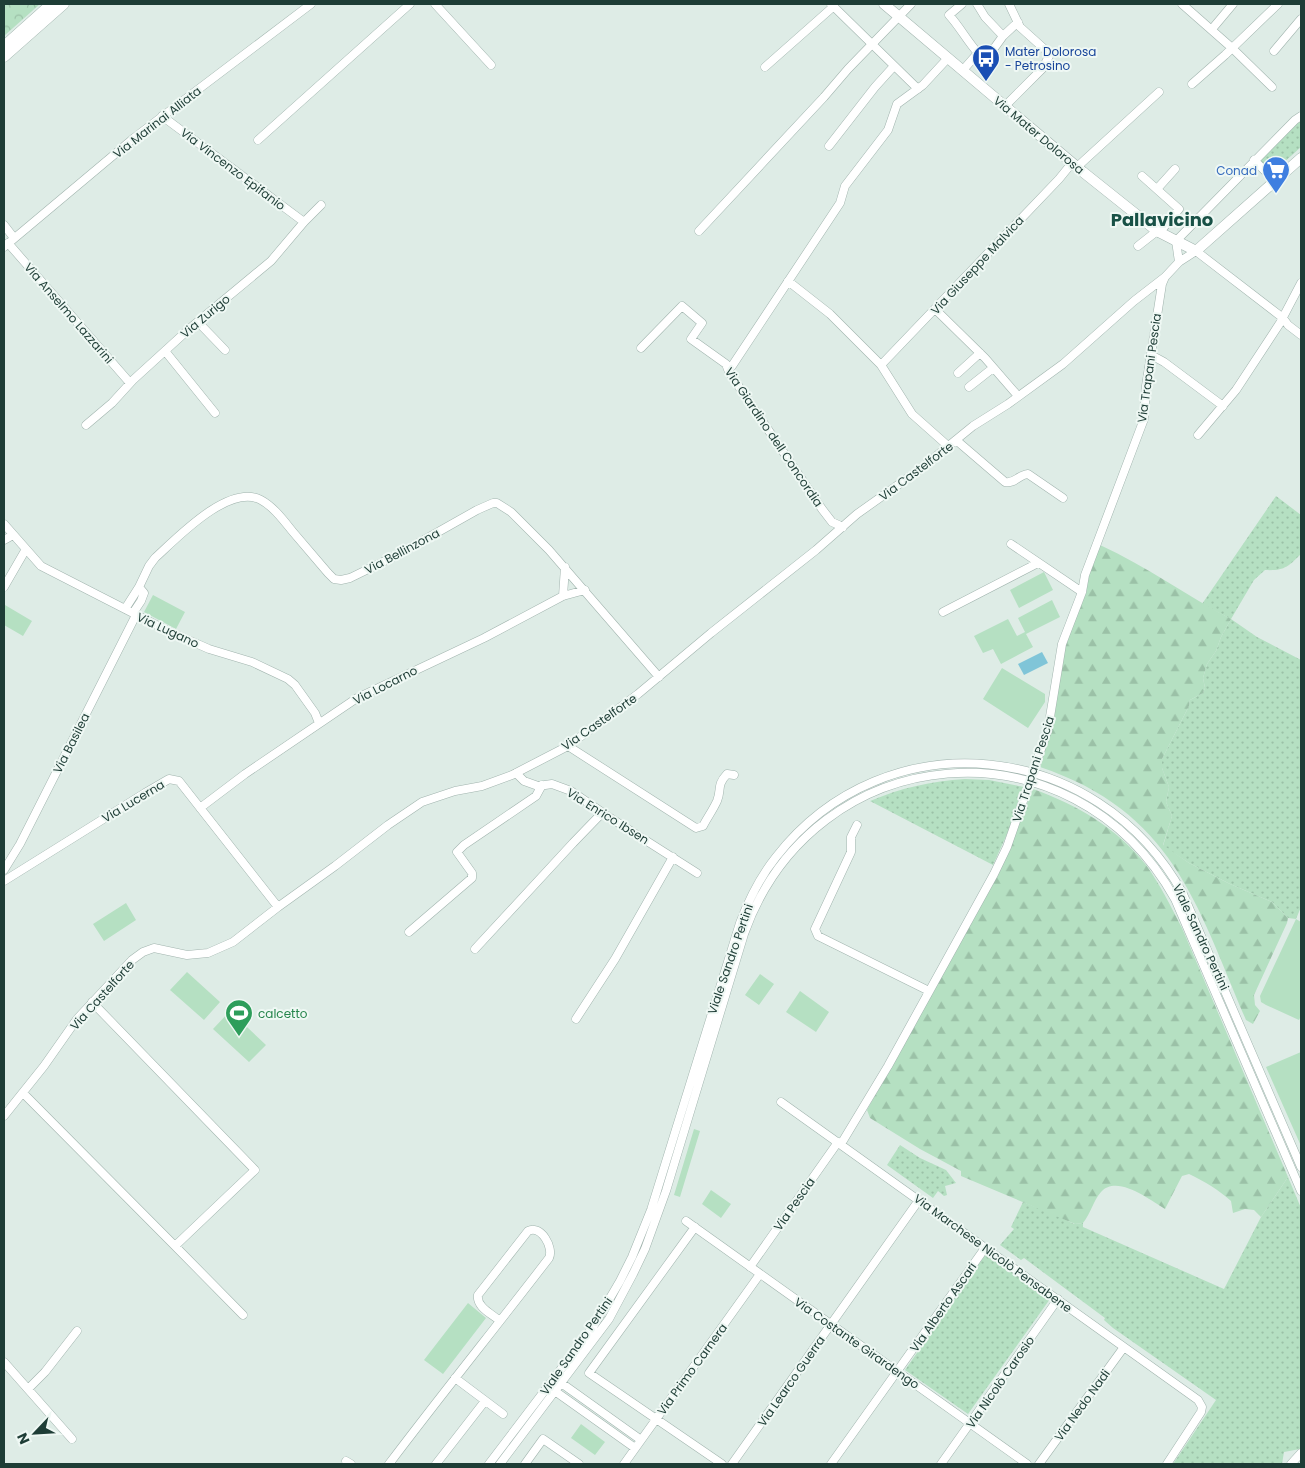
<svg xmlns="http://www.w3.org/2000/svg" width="1305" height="1468" font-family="Poppins,sans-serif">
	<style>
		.grass { fill: url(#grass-dots) }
		.forest { fill: url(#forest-firs) }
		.park { fill: url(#park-crowns) }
		.garden { fill: #b5e0c2 }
		.water { fill: #80c5d8 }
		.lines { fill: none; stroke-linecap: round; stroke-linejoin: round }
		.minor-casing { stroke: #a1b4ae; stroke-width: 9 }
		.tertiary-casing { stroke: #a1b4ae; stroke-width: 11 }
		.minor { stroke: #fff; stroke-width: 8 }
		.tertiary { stroke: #fff; stroke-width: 10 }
		.labels { text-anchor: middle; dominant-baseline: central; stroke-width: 4; stroke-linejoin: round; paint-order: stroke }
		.transit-label { font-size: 12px; fill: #164399; stroke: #eff8f4; text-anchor: start }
		.street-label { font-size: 12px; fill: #1e3d36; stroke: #eff8f4 }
		.shop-label { font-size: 12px; fill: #366cbe; stroke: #eff8f4; text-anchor: end }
		.leisure-label { font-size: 12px; fill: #27864d; stroke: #eff8f4; text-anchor: start }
		.district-label { font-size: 18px; font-weight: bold; fill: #185146; stroke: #eff8f4 }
	</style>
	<defs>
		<pattern id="grass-dots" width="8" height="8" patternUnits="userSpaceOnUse" patternTransform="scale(1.25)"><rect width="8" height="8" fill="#b5e0c2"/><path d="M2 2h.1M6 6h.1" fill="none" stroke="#9bc1a7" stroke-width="1.8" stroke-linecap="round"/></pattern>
		<pattern id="forest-firs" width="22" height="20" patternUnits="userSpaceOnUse" patternTransform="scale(1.25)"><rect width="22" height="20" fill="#b5e0c2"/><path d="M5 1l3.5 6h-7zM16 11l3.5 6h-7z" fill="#9bc1a7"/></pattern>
		<pattern id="park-crowns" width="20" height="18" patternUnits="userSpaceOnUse" patternTransform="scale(1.25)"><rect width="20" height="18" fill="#b5e0c2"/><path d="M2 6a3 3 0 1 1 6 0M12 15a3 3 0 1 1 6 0" fill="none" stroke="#9bc1a7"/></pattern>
	</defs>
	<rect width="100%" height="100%" fill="#deece6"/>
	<path class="grass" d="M1301,120V147L1272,173L1259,160Z
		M1276,496L1301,515V554C1288,567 1284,571 1265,570L1254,580L1231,619L1257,637L1301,660V907L1296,919L1288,918L1272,902L1230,884L1189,863L1163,846L1172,816L1166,802L1169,787L1162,768V759L1189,706L1190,700L1203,693L1205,688L1203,678L1207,664L1216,651L1221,637L1231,619L1202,604Z
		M965,779L989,780L1024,787L1012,823L993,865L870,801C901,788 931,781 965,779Z
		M900,1145L920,1158L946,1170L956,1183L945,1186L947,1195L944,1196L938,1191L933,1198L887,1165Z
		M1288,1177L1301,1208V1447L1300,1449L1284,1452L1282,1464H1173L1216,1400L1113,1328L1104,1320L1105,1318L1024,1258L1021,1260L1000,1245L1014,1229L1011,1227L1023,1202L1056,1215L1074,1224L1083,1223V1227L1224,1289L1261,1217Z
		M986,1254L1050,1299L968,1414L905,1370Z"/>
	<path class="forest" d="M1100,545C1146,566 1187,596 1231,619L1221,637L1216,651L1207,664L1203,678L1205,688L1203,693L1190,700L1189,706L1162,759V768L1169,787L1166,802L1172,816L1163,845L1189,863L1230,884L1272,902L1288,918L1287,923L1254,995L1255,1005L1260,1011L1253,1024L1246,1020C1196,903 1173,812 1040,767L1053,722L1066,643L1086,593L1089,575Z
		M1033,789C1077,805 1116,827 1146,865C1160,884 1171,907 1182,928L1288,1177L1261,1217L1254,1210L1245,1209L1233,1213L1231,1201C1219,1190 1204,1181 1189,1174L1182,1176L1165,1209C1150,1200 1117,1174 1101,1192C1093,1201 1091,1213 1083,1223L1075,1224L961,1176V1171L920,1149L870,1118L867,1110L1001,867Z"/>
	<path class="park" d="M4,4H40L4,36Z"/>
	<path class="garden" d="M1044,572L1053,590L1019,608L1010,590Z
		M153,595L185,612L176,629L144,612Z
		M1052,600L1060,617L1026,634L1033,647L1001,664L993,649L983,653L974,636L1008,619L1017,636L1025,632L1018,618Z
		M5,605L32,621L23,636L4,625Z
		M1002,668L1045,694V702L1028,728L983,699Z
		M126,903L136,920L104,941L93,924Z
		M1296,919L1301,922V1016L1299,1020L1266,1005L1261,1002L1260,996Z
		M187,972L220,1002L204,1020L170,990Z
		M760,974L774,984L759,1005L745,995Z
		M800,991L829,1012L816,1032L786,1012Z
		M230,1011L266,1045L249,1062L213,1029Z
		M1301,1052V1146L1266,1067Z
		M694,1129L700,1131L680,1197L674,1195Z
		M711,1190L731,1204L721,1218L702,1204Z
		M468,1303L486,1318L443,1374L424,1360Z
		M581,1424L605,1442L595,1455L571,1438Z"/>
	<path class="water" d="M1042,652L1048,663L1024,675L1018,664Z"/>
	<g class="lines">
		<g class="minor-casing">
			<path id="minor" d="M435,4L491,65
				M831,4L918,89
				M962,4L949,15C960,27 967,41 978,53
				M977,4L985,17L1003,36
				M1182,4L1232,48L1272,87
				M1212,29L1233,4
				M1274,51L1301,19
				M765,67L834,6
				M963,70L978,53L989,51L995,47L1003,36L1018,22
				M1192,84L1225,55L1278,4
				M1005,106L1043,68L1050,54L1020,27L1009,4
				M162,116L304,222
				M258,140L410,4
				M829,146L875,87L894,66
				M1254,160L1275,181
				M1077,167L1159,92
				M1142,176L1179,209L1159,233
				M1157,189L1175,169
				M4,225L14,238
				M699,231L824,97L848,69L911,4
				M8,243L130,383
				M1138,246L1157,231
				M4,247L134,138L311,4
				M1179,262L1176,241L1295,120L1301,116
				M788,281L830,314L881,365L912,414L948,446
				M935,309L985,358L1018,396
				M198,322L225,350
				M641,348L682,306L702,323L691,339L726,364L729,372L822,509L832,522L843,527
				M165,351L215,413
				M1151,355L1164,362L1223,406
				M881,365L1059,179L1072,163
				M728,369L732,366L840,203L845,186L888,130L897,104L923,85L948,58
				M958,373L980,353
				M969,387L993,368
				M86,425L112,403L133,380L189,329L271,261L304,222L321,205
				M1198,435L1236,390L1280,323L1301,283
				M956,440L1005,482C1015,484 1018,475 1028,474L1063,498
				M4,524L41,566L168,631L209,649L252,662L288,679L295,685L315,713L319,723
				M4,540L13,535
				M1011,544L1082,592
				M4,587L26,549
				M563,596L565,567
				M125,609L139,587L149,566L155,558C177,538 229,483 261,500C274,507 284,521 293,532C305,546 317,560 328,573L334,579L341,580L350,578L399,554L477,510L493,503H497L511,512L549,550L659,677
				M943,612L1038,563
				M133,613L141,601L144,593L139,587
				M568,746L696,828L703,826C707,818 713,810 717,801C722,789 716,786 727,774L734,775
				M516,773L524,781L538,786L552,784L571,791L609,817L697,873
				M200,808L245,774L357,698L484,638L563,596L585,590
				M857,825L851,837V852L815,929L818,936L929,991
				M4,870L20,844L136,615
				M4,881L145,793L169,779L179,781L278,907
				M409,932L472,878V873L457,852L464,845L536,796L542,785
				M475,949L573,843L602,813
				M576,1019L615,959L673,857
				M23,1093L175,1246L255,1170L92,1002
				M781,1102L1198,1400L1202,1407L1201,1412L1167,1464
				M4,1116L44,1066L77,1019L132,960L143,952L154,948L187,955L208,953L233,942L278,907L335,866L388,825L422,802L455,791L482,786L512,775L568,746L638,694L711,633L816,550L857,514L919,470L973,426L1008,404L1063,364L1134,301L1165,277L1179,262L1196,251L1283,318L1288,325L1301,335
				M841,1144L888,1066L994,874L1007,847L1048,729L1062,644L1082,592L1085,575L1144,419L1146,386L1157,316L1162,284L1165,277
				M686,1221L1027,1464
				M695,1227L589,1373L722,1464
				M175,1246L243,1315
				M750,1267L838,1142
				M4,1362L72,1439
				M455,1378L503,1414
				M557,1380L641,1440
				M28,1389L45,1372L77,1331
				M552,1389L635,1448
				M346,1461L351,1464
				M389,1464C441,1395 496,1327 549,1258C554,1248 541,1224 528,1231L478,1295C476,1307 492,1314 500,1321
				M436,1464L485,1401
				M489,1464L593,1327L620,1281L632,1257L651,1210L740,923C749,899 760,877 776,857C886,716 1098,739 1183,894L1301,1167
				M500,1464L609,1319L633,1274L645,1249L666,1191L744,934C814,737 1073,715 1175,899L1301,1191
				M525,1464L543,1439L579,1464
				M624,1464L760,1274
				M732,1464L919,1200
				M831,1464L985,1248
				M941,1464L1058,1299
				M1039,1464L1124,1347
				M1291,1464L1301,1453"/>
		</g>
		<g class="tertiary-casing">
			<path id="tertiary" d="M884,4L1083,172L1157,231L1196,251L1301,158
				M4,46L51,4
				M4,57L64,4"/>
		</g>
		<use href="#minor" class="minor"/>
		<use href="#tertiary" class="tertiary"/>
	</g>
	<defs>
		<g id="bus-pin" transform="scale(1.4375)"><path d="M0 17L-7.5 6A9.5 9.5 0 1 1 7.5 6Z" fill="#1a4fb4" stroke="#eff8f4"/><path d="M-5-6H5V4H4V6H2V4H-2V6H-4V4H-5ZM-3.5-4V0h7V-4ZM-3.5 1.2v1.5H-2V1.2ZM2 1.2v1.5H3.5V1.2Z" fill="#fff"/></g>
		<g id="supermarket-pin" transform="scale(1.4375)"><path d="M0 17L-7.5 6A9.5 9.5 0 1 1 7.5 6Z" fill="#3f7fe0" stroke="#eff8f4"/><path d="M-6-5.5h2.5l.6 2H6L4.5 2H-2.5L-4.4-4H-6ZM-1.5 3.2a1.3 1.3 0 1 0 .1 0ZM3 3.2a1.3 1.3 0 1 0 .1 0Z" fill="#fff"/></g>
		<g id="stadium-pin" transform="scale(1.4375)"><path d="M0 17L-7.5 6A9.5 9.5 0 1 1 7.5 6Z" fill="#2e9e5b" stroke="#eff8f4"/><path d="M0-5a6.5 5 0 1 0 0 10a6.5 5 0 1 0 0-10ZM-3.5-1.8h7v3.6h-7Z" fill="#fff"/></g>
	</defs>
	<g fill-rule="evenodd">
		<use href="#bus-pin" x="986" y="58"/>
		<use href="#supermarket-pin" x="1276" y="170"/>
		<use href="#stadium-pin" x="239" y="1013"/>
	</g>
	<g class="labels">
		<g class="transit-label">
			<text x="1005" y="51">Mater Dolorosa<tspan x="1005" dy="14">- Petrosino</tspan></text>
		</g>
		<g class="street-label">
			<text transform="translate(157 122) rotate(-38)">Via Marinai Alliata</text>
			<text transform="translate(1039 135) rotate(40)">Via Mater Dolorosa</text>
			<text transform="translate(233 169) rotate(37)">Via Vincenzo Epifanio</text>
			<text transform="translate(977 265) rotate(-47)">Via Giuseppe Malvica</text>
			<text transform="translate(69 313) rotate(49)">Via Anselmo Lazzarini</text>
			<text transform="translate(205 316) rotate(-40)">Via Zurigo</text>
			<text transform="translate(1149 368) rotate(-82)">Via Trapani Pescia</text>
			<text transform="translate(774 437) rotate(56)">Via Giardino dell Concordia</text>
			<text transform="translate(916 471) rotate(-37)">Via Castelforte</text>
			<text transform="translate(402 551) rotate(-28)">Via Bellinzona</text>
			<text transform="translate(168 630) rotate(25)">Via Lugano</text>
			<text transform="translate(385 685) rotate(-27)">Via Locarno</text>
			<text transform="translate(599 722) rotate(-35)">Via Castelforte</text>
			<text transform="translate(71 743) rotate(-63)">Via Basilea</text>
			<text transform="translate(1033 769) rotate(-72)">Via Trapani Pescia</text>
			<text transform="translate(133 801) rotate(-31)">Via Lucerna</text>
			<text transform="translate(608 816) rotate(32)">Via Enrico Ibsen</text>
			<text transform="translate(1201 937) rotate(65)">Viale Sandro Pertini</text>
			<text transform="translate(730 959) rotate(-71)">Viale Sandro Pertini</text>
			<text transform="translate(102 995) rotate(-48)">Via Castelforte</text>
			<text transform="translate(794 1204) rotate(-55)">Via Pescia</text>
			<text transform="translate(993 1253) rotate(36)">Via Marchese Nicolò Pensabene</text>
			<text transform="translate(943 1307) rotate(-55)">Via Alberto Ascari</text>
			<text transform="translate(857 1343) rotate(35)">Via Costante Girardengo</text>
			<text transform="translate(576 1346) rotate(-55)">Viale Sandro Pertini</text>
			<text transform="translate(692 1369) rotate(-54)">Via Primo Carnera</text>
			<text transform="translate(791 1381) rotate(-55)">Via Learco Guerra</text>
			<text transform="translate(1000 1382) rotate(-55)">Via Nicolò Carosio</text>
			<text transform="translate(1082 1405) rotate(-54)">Via Nedo Nadi</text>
		</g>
		<g class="shop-label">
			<text x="1257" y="170">Conad</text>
		</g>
		<g class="leisure-label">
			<text x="258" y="1013">calcetto</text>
		</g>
		<g class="district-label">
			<text x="1162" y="219">Pallavicino</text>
		</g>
	</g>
	<rect width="1305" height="1468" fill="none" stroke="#1e3d36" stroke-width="10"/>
	<g transform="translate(35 1433) rotate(245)" stroke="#eff8f4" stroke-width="4" paint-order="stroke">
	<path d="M0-4L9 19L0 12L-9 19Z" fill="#1e3d36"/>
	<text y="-8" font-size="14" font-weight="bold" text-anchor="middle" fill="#1e3d36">N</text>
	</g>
</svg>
